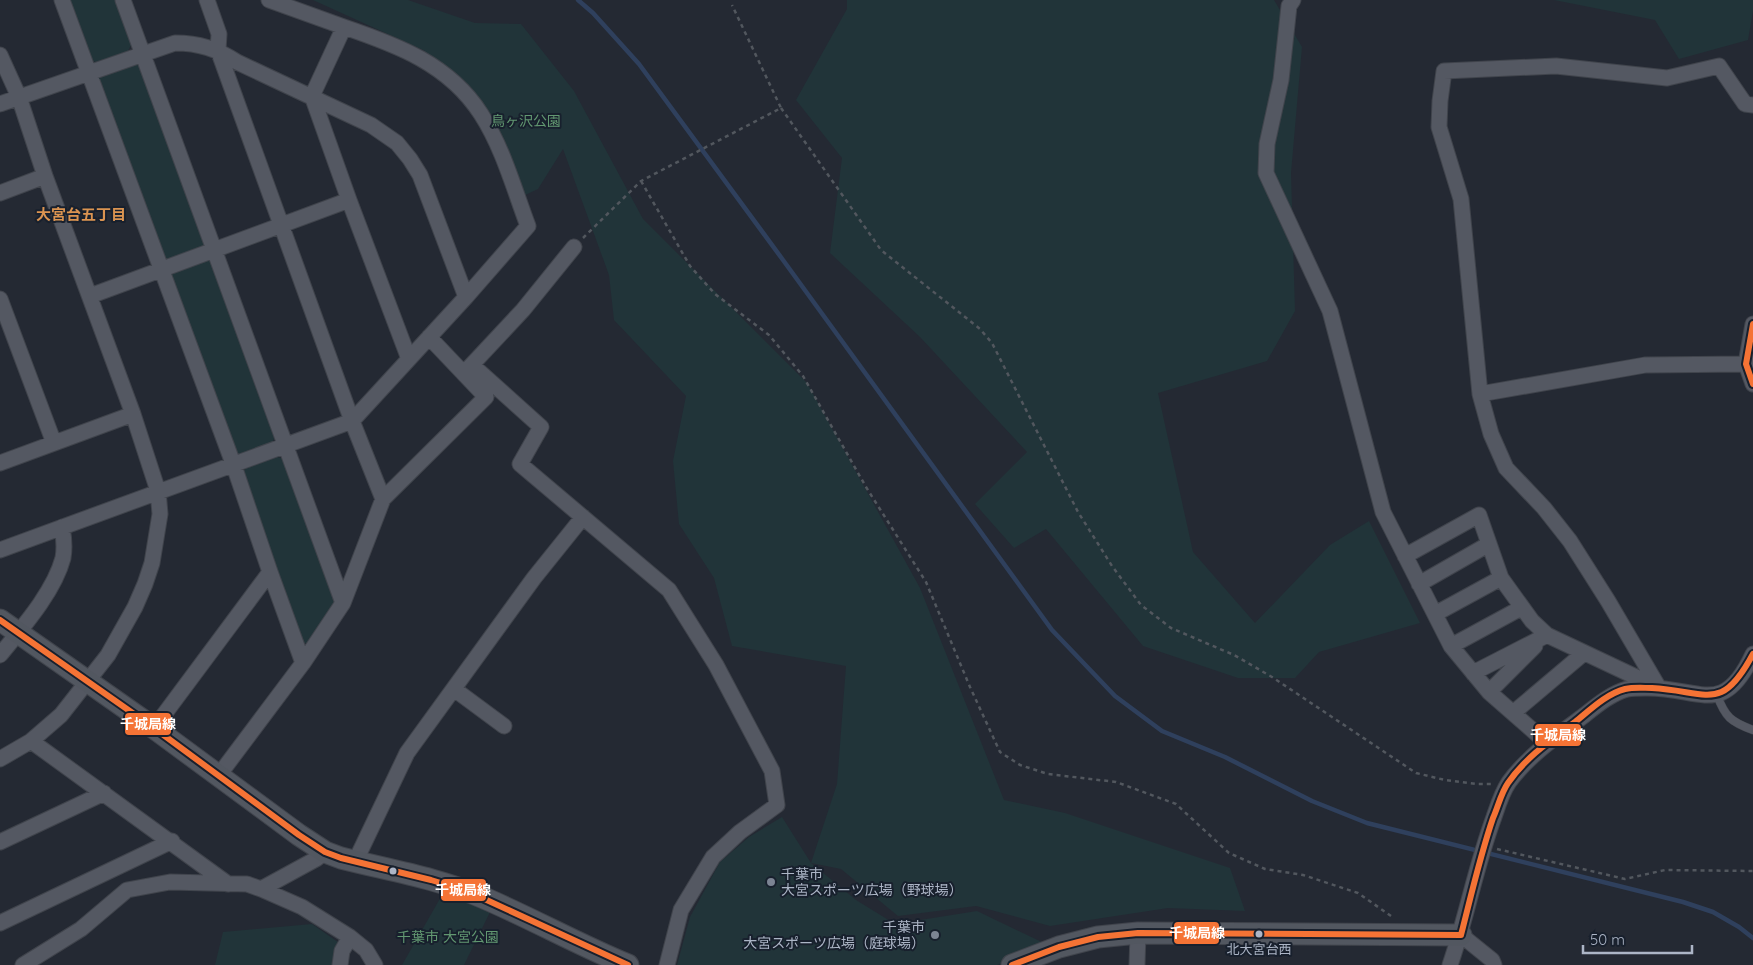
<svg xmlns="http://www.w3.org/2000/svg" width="1753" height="965" font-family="Quicksand,'Noto Sans JP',sans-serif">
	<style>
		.green { fill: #213439 }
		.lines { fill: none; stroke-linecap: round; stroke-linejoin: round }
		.stream { stroke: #2f405d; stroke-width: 4.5 }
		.lane-casing { stroke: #40444c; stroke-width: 9 }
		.street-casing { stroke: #40444c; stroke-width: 17 }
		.secondary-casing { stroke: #40444c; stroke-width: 23 }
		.path { stroke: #52575e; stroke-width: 2.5; stroke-dasharray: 4 4; stroke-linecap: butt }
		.lane { stroke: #545862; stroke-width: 8 }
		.street { stroke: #545862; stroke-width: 15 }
		.secondary { stroke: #525760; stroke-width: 21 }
		.bus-1-casing { stroke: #18202d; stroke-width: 10 }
		.bus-1 { stroke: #f57335; stroke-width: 6 }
		.bus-dot { fill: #acb5c6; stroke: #18202d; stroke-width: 2 }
		.poi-dot { fill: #7c8493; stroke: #18202d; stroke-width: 2 }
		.labels { text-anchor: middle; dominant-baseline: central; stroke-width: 4; stroke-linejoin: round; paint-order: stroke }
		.bus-label { font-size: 13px; fill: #acb5c6; stroke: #18202d }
		.park-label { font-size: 14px; fill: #629871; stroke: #18202d }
		.poi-label { font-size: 14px; fill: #acb5c6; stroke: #18202d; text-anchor: start }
		.neighbourhood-label { font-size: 15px; font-weight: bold; fill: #db9451; stroke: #18202d }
		.line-badge { stroke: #18202d; stroke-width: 2 }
		.badge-label { font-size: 14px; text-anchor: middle; font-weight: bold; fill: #fff }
	</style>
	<rect width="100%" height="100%" fill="#242933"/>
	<path class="green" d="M67,0H118L133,41L128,51L96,62L88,60Z
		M313,0H408L475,23L521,24L574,91L643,219L807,383L920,588L1004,800L1065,813L1230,868L1245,911L1168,908L1050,926L976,906L898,916L841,869L811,863L856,900L895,924L977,911L1048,945L997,965H677L690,917L720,862L749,837L782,817L811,863L837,784L846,666L732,646L714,578L679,524L673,461L686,396L614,320L609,275L563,149L538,189L523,196L502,140L424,52L425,51Z
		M847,0H1274L1302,47L1291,173L1295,311L1267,361L1158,393L1193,552L1255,623L1330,545L1369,521L1420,623L1319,652L1295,678H1238L1143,646L1046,529L1014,548L975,504L1027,452L920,337L830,253L842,158L796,100L847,9Z
		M1554,0H1753V11L1748,40L1679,59L1655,20Z
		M131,63L140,65L204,242L203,248L169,260L162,257L97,81L100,74Z
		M205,257L212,260L275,437L272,443L239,455L235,452L170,277L172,270Z
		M277,457L285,459L337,608L311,646L303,642L242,474L246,468Z
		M446,888L493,906L464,965H402Z
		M312,924L345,947L343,965H215L223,932Z"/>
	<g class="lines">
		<path class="stream" d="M578,0L593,13L639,64L783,260L1052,630L1115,696L1162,731L1225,757L1312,801L1367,823L1683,902L1713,912L1739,927L1753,938"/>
		<g class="lane-casing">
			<path id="lane" d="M1717,695C1725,717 1731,722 1753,730"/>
		</g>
		<g class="street-casing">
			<path id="street" d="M62,0L234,466L270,572L303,663
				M123,0L343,603
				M207,0L219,34L218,50L352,421L383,499
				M1293,0L1289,6L1281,80L1267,144L1266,173L1330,311L1383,512L1451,646L1489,692L1547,743
				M344,27L312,96L349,200L409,359
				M0,55L19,97L45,176L133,414L158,491L160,514L152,563L145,584L135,607L108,655L61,715L31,741L0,759
				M0,104L175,43C199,43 217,49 237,62L371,125L397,143L410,159L420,175L466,297
				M0,193L45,176
				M90,296L349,200
				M0,299L54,443
				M1753,324L1746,364L1753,384
				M472,365L541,427L520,464L669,590L716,665L772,771L777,805L740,832L713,857L681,910L667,965
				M465,372L523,310L574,247
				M1480,394L1645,365L1746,364
				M0,463L133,414
				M0,550L352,421L466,297L528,226C514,189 503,148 481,114C449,64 397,45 344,27C319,18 294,9 269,0
				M1405,556L1479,515L1501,578L1532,621L1547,635L1655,686
				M1419,584L1489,544
				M1435,614L1501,578
				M1451,646L1521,608
				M0,655C22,628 54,592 63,558C65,547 64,538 62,527
				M1473,673L1547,635
				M1659,688L1608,601L1570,541L1544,508L1506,468L1491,434L1480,394L1461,199L1439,127L1440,101L1444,71L1556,66L1667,78L1719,66L1745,104L1753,105
				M454,689L504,726
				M1489,692L1535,646
				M1513,713L1584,653
				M154,728L270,572
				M31,741L228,884
				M219,775L303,663L343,603L383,499L486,397L429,337
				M0,842L104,793
				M355,862L407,753L534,578L583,517
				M261,889L316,859L325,852
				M0,923L172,841
				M1461,935L1492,960L1494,965
				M23,965L81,929L127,890L170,882L247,884L261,889L302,907L350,937L366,950L375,965
				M340,965L342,951L350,937
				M1137,965L1138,933
				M1450,965C1467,916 1476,865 1494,817C1498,805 1502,792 1509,782C1528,756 1557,736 1582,717C1596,706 1610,694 1627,689C1633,688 1640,688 1646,688C1700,687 1723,719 1753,654"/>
		</g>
		<g class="secondary-casing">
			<path id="secondary" d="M0,620L154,728L299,835L325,852L341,858C388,870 438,878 484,898C533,919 579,945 628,965
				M1012,965L1059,947L1098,937L1138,933L1461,935"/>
		</g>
		<path class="path" d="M781,108L881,250L980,329L992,343L1078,512L1112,566L1141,605L1171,628L1234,655L1272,677L1416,773L1445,780L1476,784H1491
			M641,181L690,266L715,294L769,335L803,376L866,487L926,582L970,687L1000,752L1020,765L1048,774L1116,782L1176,804L1229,853L1265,869L1303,875L1358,893L1391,916
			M583,238L641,181L781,108L732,5
			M1497,849L1625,879L1665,870L1753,871"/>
		<use href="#lane" class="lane"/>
		<use href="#street" class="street"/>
		<use href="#secondary" class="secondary"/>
		<g class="bus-1-casing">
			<path id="bus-1" d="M1753,324L1746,364L1753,384
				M0,620L154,728L299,835L325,852L341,858L431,880L467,891L628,965
				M1461,935C1471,896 1480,856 1493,818C1498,807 1501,793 1508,783C1525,758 1551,740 1575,722C1590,710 1606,694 1625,689C1634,687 1643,688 1652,688C1708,691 1721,714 1753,654
				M1012,965L1059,947L1098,937L1138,933L1461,935"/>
		</g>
		<use href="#bus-1" class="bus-1"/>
	</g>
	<g class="bus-dot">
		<circle cx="393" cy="871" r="4.5"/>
		<circle cx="1259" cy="934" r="4.5"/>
	</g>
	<g class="poi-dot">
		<circle cx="771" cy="882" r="5"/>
		<circle cx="935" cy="935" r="5"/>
	</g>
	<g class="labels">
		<g class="bus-label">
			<text x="1259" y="949">北大宮台西</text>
		</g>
		<g class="park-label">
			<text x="526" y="121">鳥ヶ沢公園</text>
			<text x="448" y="937">千葉市 大宮公園</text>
		</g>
		<g class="poi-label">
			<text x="781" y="874">千葉市<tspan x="781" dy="16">大宮スポーツ広場（野球場）</tspan></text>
			<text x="925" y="927" text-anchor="end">千葉市<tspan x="925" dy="16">大宮スポーツ広場（庭球場）</tspan></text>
		</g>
		<g class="neighbourhood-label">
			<text x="81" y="214">大宮台五丁目</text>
		</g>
	</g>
	<g class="line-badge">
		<rect x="124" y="712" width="48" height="24" rx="5" fill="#f57335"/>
		<rect x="1534" y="723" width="48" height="24" rx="5" fill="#f57335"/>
		<rect x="440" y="878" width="47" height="24" rx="5" fill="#f57335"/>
		<rect x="1173" y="921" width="47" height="24" rx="5" fill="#f57335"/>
	</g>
	<g class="badge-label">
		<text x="148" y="729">千城局線</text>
		<text x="1558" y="740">千城局線</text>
		<text x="463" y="895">千城局線</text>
		<text x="1197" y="938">千城局線</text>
	</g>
	<path d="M1583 945v8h109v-8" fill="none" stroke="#acb5c6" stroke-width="2.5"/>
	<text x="1590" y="945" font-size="15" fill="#acb5c6" stroke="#18202d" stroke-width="4" paint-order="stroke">50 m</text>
</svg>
